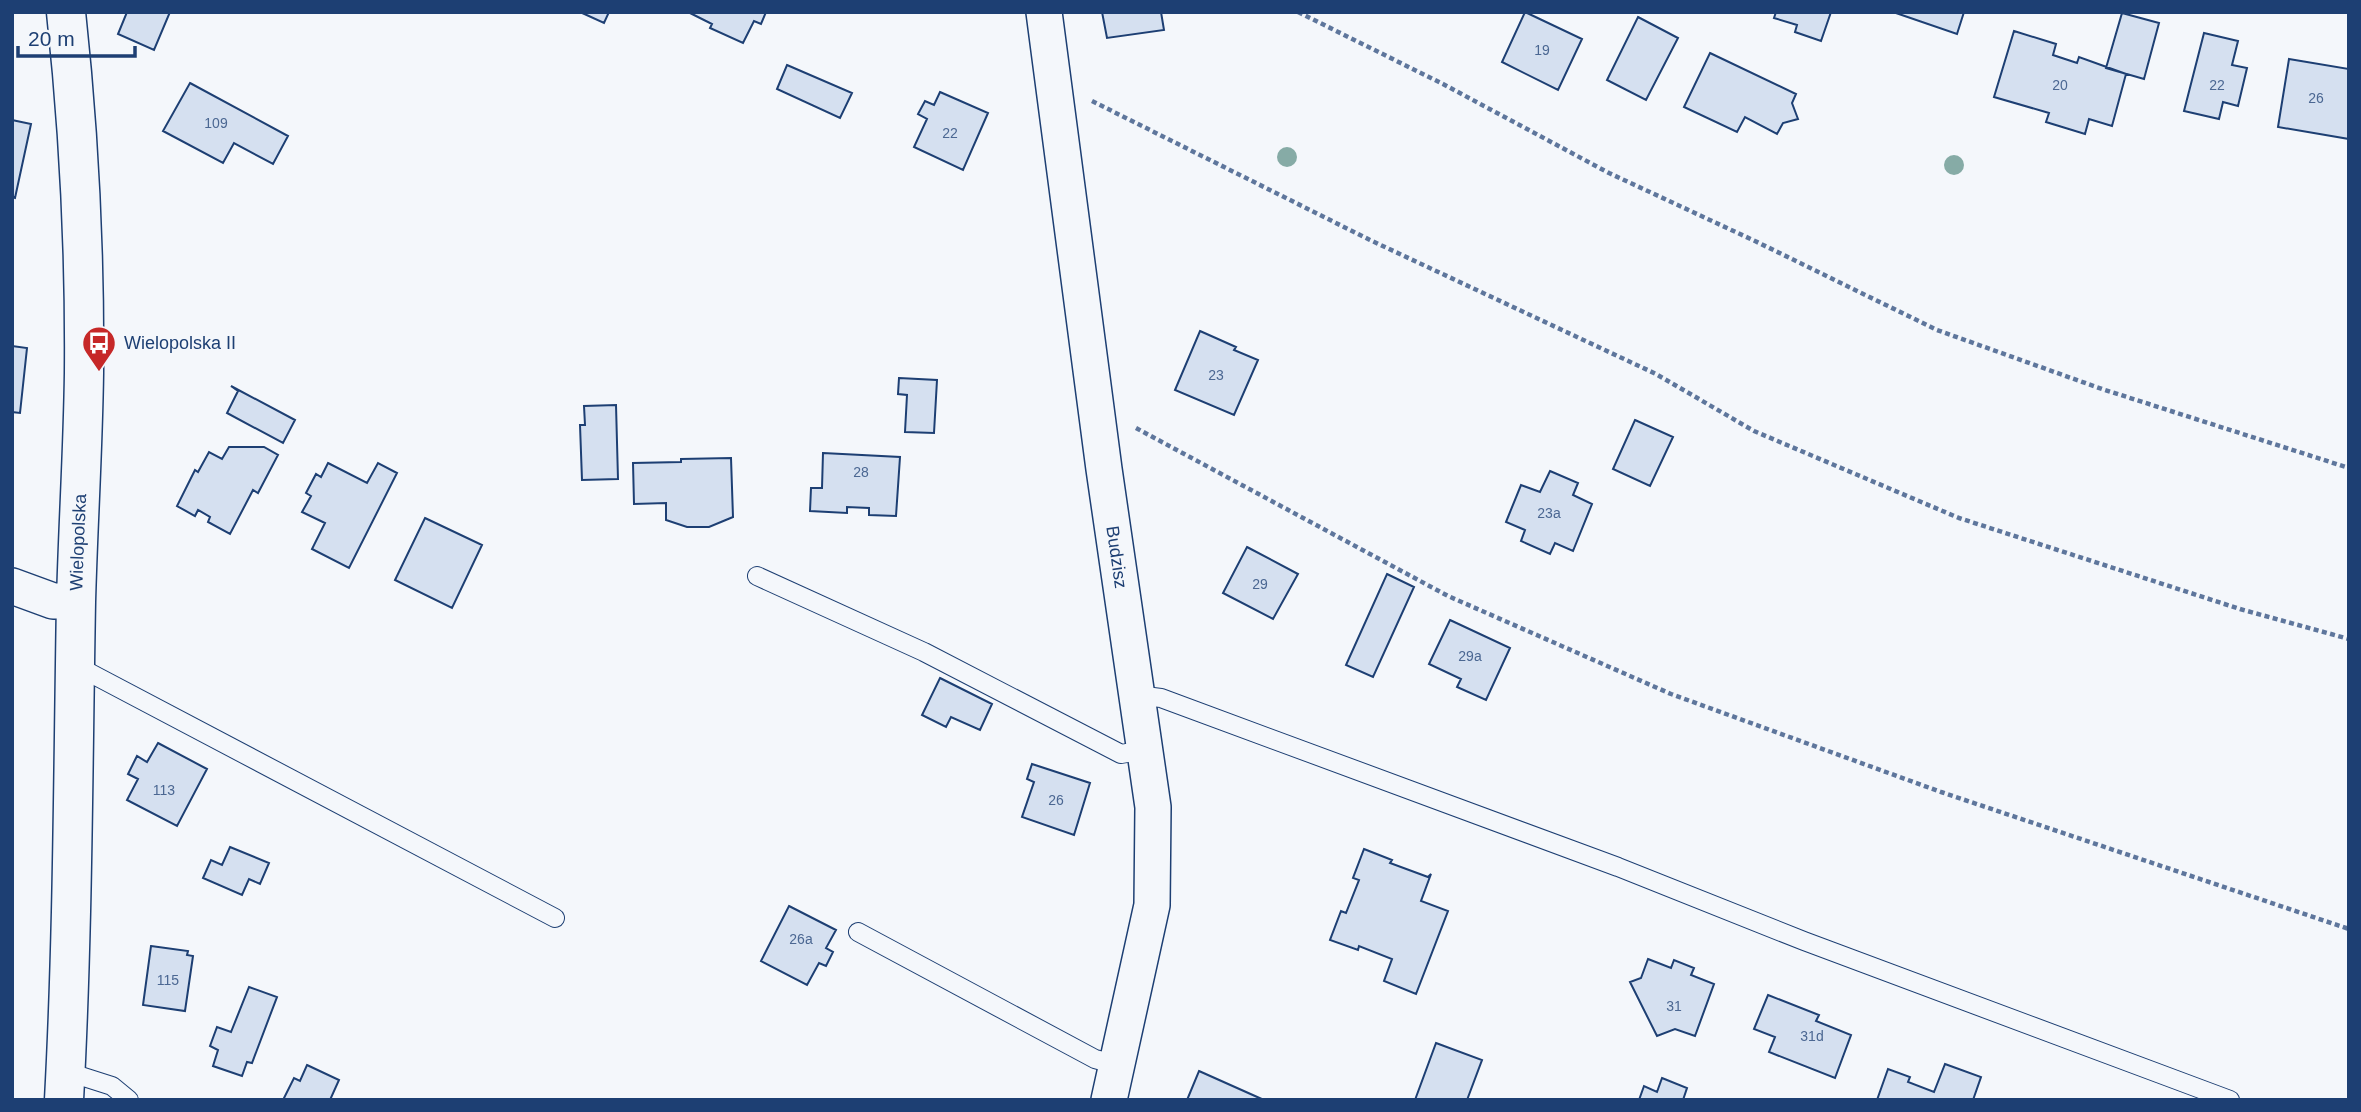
<svg xmlns="http://www.w3.org/2000/svg" width="2361" height="1112" font-family="Arial,sans-serif">
	<style>
		.building { fill: #d5e0f0; stroke: #1d3f73; stroke-width: 2 }
		.lines { fill: none; stroke-linecap: round; stroke-linejoin: round }
		.service-casing { stroke: #1d3f73; stroke-width: 20 }
		.minor-casing { stroke: #1d3f73; stroke-width: 38 }
		.tertiary-casing { stroke: #1d3f73; stroke-width: 41 }
		.path { stroke: #5e769c; stroke-width: 4.5; stroke-dasharray: 5 3.5; stroke-linecap: butt }
		.service { stroke: #f4f7fb; stroke-width: 18 }
		.minor { stroke: #f4f7fb; stroke-width: 35 }
		.tertiary { stroke: #f4f7fb; stroke-width: 38 }
		.tree { fill: #86aba6 }
		.labels { text-anchor: middle; dominant-baseline: central; stroke-width: 5; stroke-linejoin: round; paint-order: stroke }
		.number-label { font-size: 14px; fill: #4b6792 }
		.poi-label { font-size: 18px; fill: #1d3f73; stroke: #f4f7fb; text-anchor: start }
		.street-label { font-size: 18px; fill: #1d3f73; stroke: #f4f7fb }
	</style>
	<rect width="100%" height="100%" fill="#f4f7fb"/>
	<path class="building" d="M127,12H170L154,50L118,34Z
		M580,12H609L604,23Z
		M688,12H766L761,24L754,21L743,43L710,28L712,24Z
		M1102,12H1161L1164,30L1107,38Z
		M1525,12L1582,39L1558,90L1502,62Z
		M1776,12H1831L1821,41L1795,32L1797,25L1774,18Z
		M1893,12H1964L1957,34Z
		M2122,13L2159,23L2144,79L2106,68Z
		M1638,17L1678,38L1646,100L1607,80Z
		M2014,31L2056,44L2053,55L2077,63L2079,57L2126,74L2112,126L2089,119L2085,134L2046,122L2049,113L1994,97Z
		M2204,33L2238,41L2232,65L2247,68L2238,106L2223,102L2219,119L2184,111Z
		M1710,53L1796,94L1792,103L1798,119L1783,123L1777,134L1745,117L1737,132L1684,107Z
		M2289,59L2349,69V139L2278,127Z
		M787,65L852,93L840,118L777,89Z
		M190,83L288,136L273,164L234,143L223,163L163,131Z
		M940,92L988,113L963,170L914,147L927,119L918,114L925,101L934,105Z
		M12,120L31,124L15,198L12,197Z
		M1200,331L1236,347L1234,350L1258,360L1234,415L1175,390Z
		M12,346L27,348L20,413L12,412Z
		M899,378L937,380L934,433L905,432L907,395L898,394Z
		M231,386L295,420L283,443L227,413L238,391Z
		M616,405L618,479L582,480L580,425H585L584,406Z
		M1635,420L1673,437L1650,486L1613,469Z
		M229,447H264L278,455L258,493L253,490L230,534L208,522L210,517L198,510L195,516L177,506L195,470L198,472L209,452L222,459Z
		M823,453L900,457L896,516L869,515V508L847,507V513L810,511L811,488H822Z
		M731,458L733,517L709,527H687L666,520V503L634,504L633,463L681,462V459Z
		M328,463L367,483L378,463L397,473L349,568L312,549L325,523L302,512L311,496L306,493L316,474L321,477Z
		M1550,471L1578,483L1573,495L1592,504L1573,551L1555,543L1550,554L1521,541L1525,530L1506,522L1521,485L1540,492Z
		M425,518L482,545L452,608L395,580Z
		M1247,547L1298,574L1273,619L1223,593Z
		M1387,574L1414,587L1373,677L1346,665Z
		M1450,620L1510,648L1486,700L1457,687L1461,679L1429,664Z
		M940,678L992,704L980,730L951,717L946,727L922,715Z
		M158,743L207,769L177,826L127,800L138,779L128,774L137,756L147,762Z
		M1032,764L1090,783L1074,835L1022,817L1034,782L1027,779Z
		M230,847L269,863L260,884L249,879L242,895L203,878L211,860L222,865Z
		M1364,849L1392,860L1390,863L1428,877L1431,874L1421,901L1448,911L1416,994L1384,981L1392,959L1359,946L1358,950L1330,940L1341,911L1346,913L1359,880L1353,878Z
		M789,906L836,930L826,948L833,952L826,966L819,963L807,985L761,961Z
		M151,946L188,951L187,955L193,956L185,1011L143,1005Z
		M1648,959L1671,968L1674,960L1694,968L1691,975L1714,984L1695,1036L1675,1029L1657,1036L1630,982L1641,978Z
		M249,987L277,997L252,1063L247,1062L242,1076L213,1066L218,1050L210,1046L217,1027L231,1032Z
		M1768,995L1819,1015L1816,1021L1851,1035L1835,1078L1769,1052L1775,1037L1754,1029Z
		M1436,1043L1482,1060L1467,1100H1415Z
		M1945,1064L1981,1077L1973,1100H1877L1888,1069L1910,1077L1908,1082L1934,1092Z
		M307,1065L339,1080L330,1100H283L294,1078L300,1081Z
		M1199,1071L1264,1100H1187Z
		M1662,1078L1687,1088L1683,1100H1639L1644,1086L1657,1092Z"/>
	<g class="lines">
		<g class="service-casing">
			<path id="service" d="M757,576L924,652L1121,754L1145,750
				M75,665L555,918
				M1137,695L1161,698L1618,867L1804,941L2230,1100
				M858,932L1095,1059L1117,1065
				M65,1071L112,1086L129,1100"/>
		</g>
		<g class="minor-casing">
			<g id="minor">
				<path id="s1" d="M1044,12L1104,469L1153,807L1152,905L1109,1100"/>
				<path d="M12,586L53,601H76"/>
			</g>
		</g>
		<g class="tertiary-casing">
			<g id="tertiary">
				<path id="s2" d="M64,1100C73,934 73,768 76,602C78,526 83,449 84,373C85,252 79,132 66,12"/>
			</g>
		</g>
		<path class="path" d="M1298,12L1443,84L1609,173L1755,241L1937,330L2102,389L2349,468
			M1092,101L1370,240L1656,374L1754,431L1959,518L2240,609L2349,639
			M1136,428L1448,596L1671,694L1941,792L2349,929"/>
		<use href="#service" class="service"/>
		<use href="#minor" class="minor"/>
		<use href="#tertiary" class="tertiary"/>
	</g>
	<g class="tree">
		<circle cx="1287" cy="157" r="10"/>
		<circle cx="1954" cy="165" r="10"/>
	</g>
	<defs>
		<g id="bus-pin" transform="scale(1.75)"><path d="M0 17L-7.5 6A9.5 9.5 0 1 1 7.5 6Z" fill="#c62828" stroke="#f4f7fb"/><path d="M-5-6H5V4H4V6H2V4H-2V6H-4V4H-5ZM-3.5-4V0h7V-4ZM-3.5 1.2v1.5H-2V1.2ZM2 1.2v1.5H3.5V1.2Z" fill="#fff"/></g>
	</defs>
	<g fill-rule="evenodd">
		<use href="#bus-pin" x="99" y="343"/>
	</g>
	<g class="labels">
		<g class="number-label">
			<text x="1542" y="50">19</text>
			<text x="2060" y="85">20</text>
			<text x="2217" y="85">22</text>
			<text x="2316" y="98">26</text>
			<text x="216" y="123">109</text>
			<text x="950" y="133">22</text>
			<text x="1216" y="375">23</text>
			<text x="861" y="472">28</text>
			<text x="1549" y="513">23a</text>
			<text x="1260" y="584">29</text>
			<text x="1470" y="656">29a</text>
			<text x="164" y="790">113</text>
			<text x="1056" y="800">26</text>
			<text x="801" y="939">26a</text>
			<text x="168" y="980">115</text>
			<text x="1674" y="1006">31</text>
			<text x="1812" y="1036">31d</text>
		</g>
		<g class="poi-label">
			<text x="124" y="343">Wielopolska II</text>
		</g>
		<g class="street-label">
			<text stroke="none"><textPath href="#s2" startOffset="558">Wielopolska</textPath></text>
			<text stroke="none"><textPath href="#s1" startOffset="550">Budzisz</textPath></text>
		</g>
	</g>
	<rect width="2361" height="1112" fill="none" stroke="#1d3f73" stroke-width="28"/>
	<path d="M18 46v10h117v-10" fill="none" stroke="#1d3f73" stroke-width="3.5"/>
	<text x="28" y="46" font-size="21" fill="#1d3f73" stroke="#f4f7fb" stroke-width="5" paint-order="stroke">20 m</text>
</svg>
